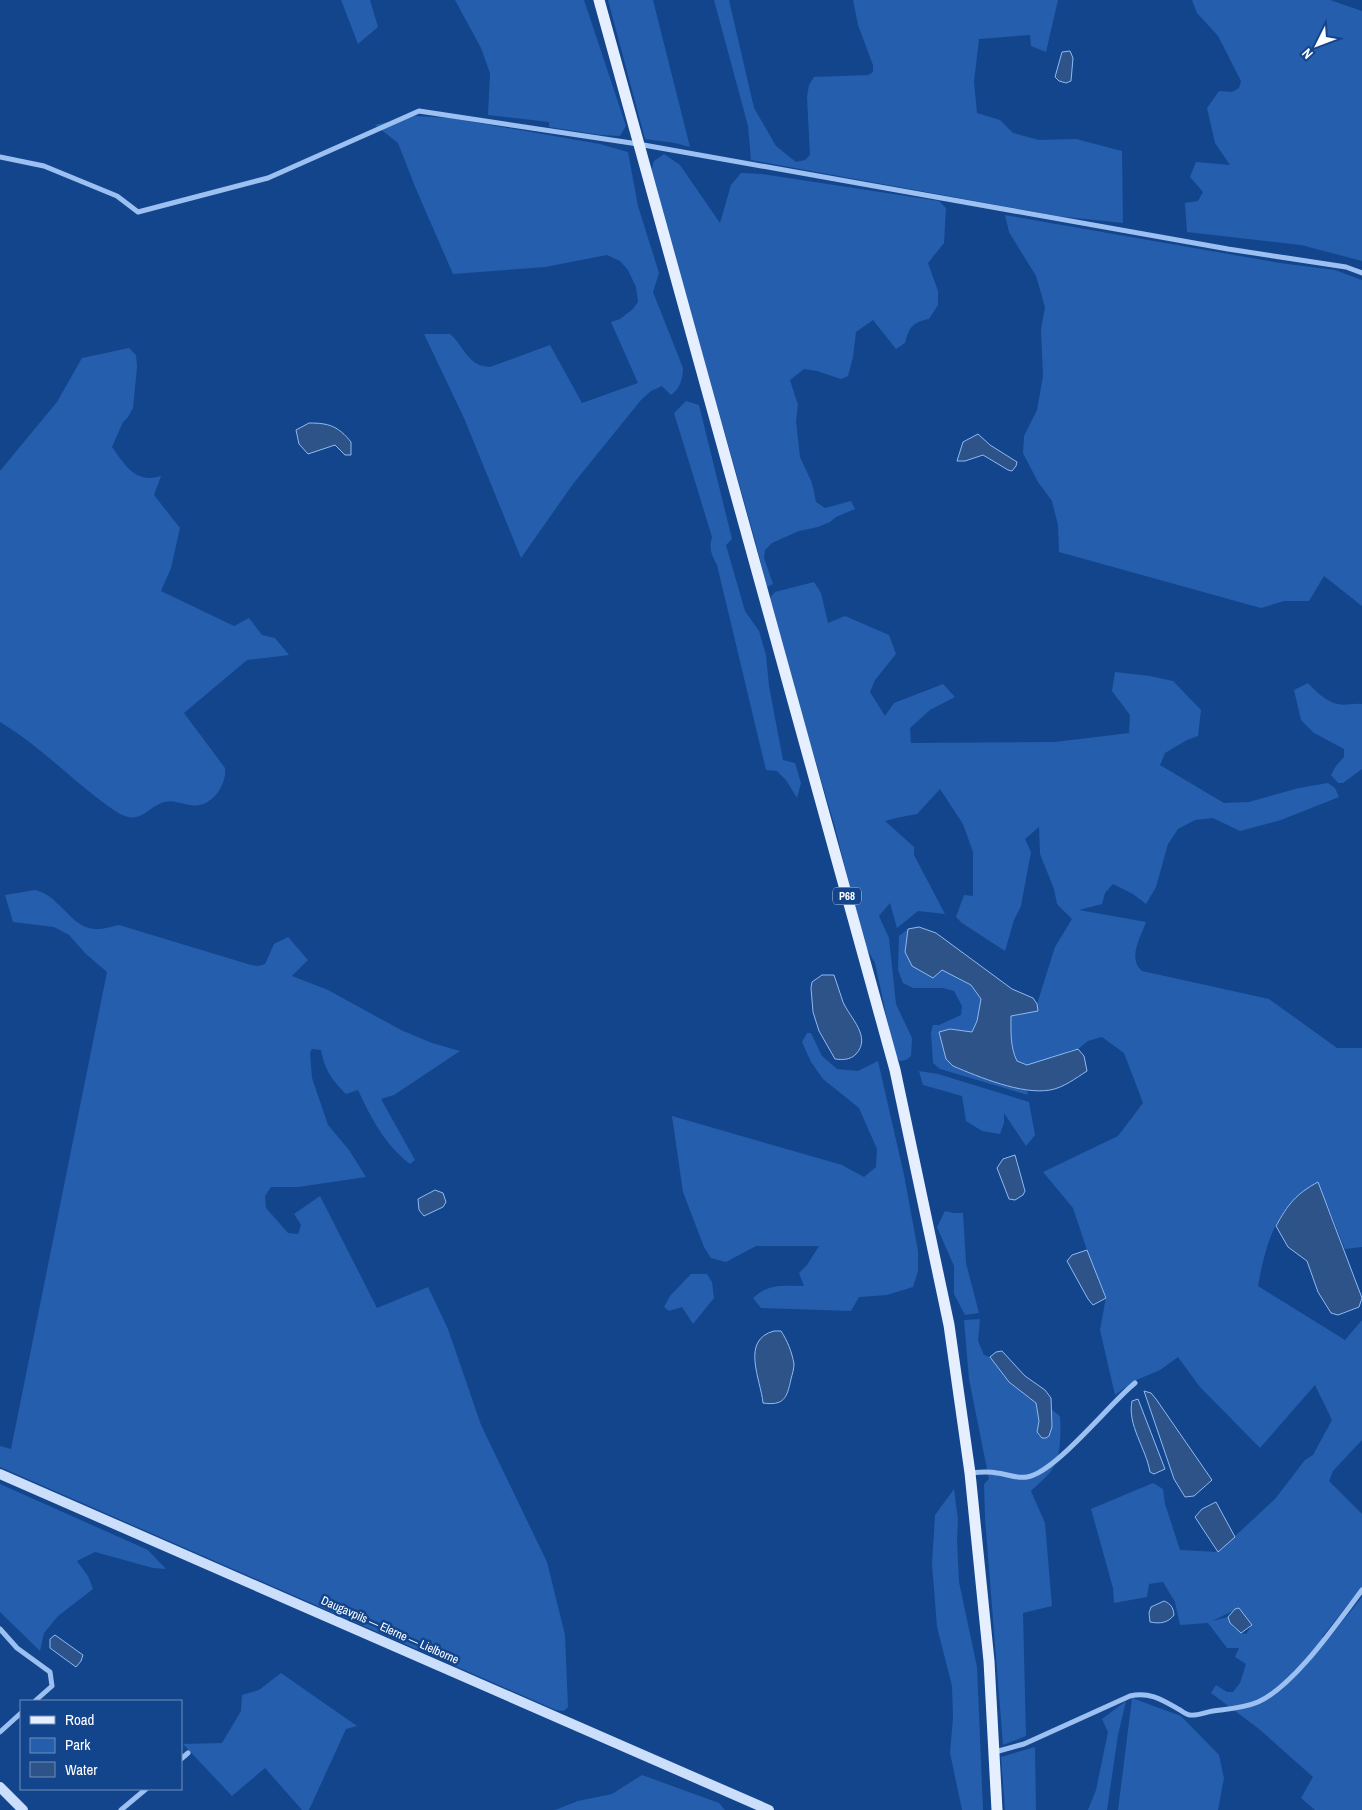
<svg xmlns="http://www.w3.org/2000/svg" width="1362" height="1810" font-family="'Archivo Narrow',sans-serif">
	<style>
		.green { fill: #255eac; fill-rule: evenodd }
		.water { fill: #2e5388; stroke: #8ebaf4 }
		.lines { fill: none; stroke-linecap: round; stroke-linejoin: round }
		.street { stroke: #9cc0f1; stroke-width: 5 }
		.secondary { stroke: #cbdefb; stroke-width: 10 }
		.primary { stroke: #e6efff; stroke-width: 11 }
		.labels { text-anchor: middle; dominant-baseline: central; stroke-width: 5; stroke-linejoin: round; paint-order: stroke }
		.shield { fill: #13458d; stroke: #b8c7dd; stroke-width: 1 }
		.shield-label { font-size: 11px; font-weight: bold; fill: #fff }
		.street-label { font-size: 12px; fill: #fff; stroke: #13458d }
	</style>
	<rect width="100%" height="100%" fill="#13458d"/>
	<path class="green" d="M341,0H370L378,27L358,44Z
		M455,0H584L626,126L620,136L601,135L549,127V122L488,115L490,73L481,48Z
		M608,0H653L690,147L675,143L645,139Z
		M714,0H729L754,108L776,146L796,162L805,160L810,155L807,97L809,85L814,77L868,75L873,72V65L858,25L853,0H1058L1046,52L1031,46L1030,35L979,39L974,82L977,113L1000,120L1013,133L1039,140L1076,139L1122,151L1123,223L1057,216L751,160L748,126Z
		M1192,0H1330L1362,11V261L1301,245L1187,232L1185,203L1198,201L1203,192L1190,177L1196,162L1230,165L1215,143L1207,108L1219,91L1232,92L1239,88L1241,81L1218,36L1197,13Z
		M415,116L450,118L600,144L628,152L638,206L659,273L653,292L683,368C683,378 680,389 671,395L662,386L651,391L641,400L573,484L521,558L464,418L424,334H450C465,347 467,366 490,367L550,345L582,403L638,383L611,322L620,319L633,309L638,302L636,287L628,270L620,261L607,255L545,267L453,274L416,189L398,143L375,125Z
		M664,154L680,165L720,223L731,185L741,173L762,174L939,201L946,208L944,243L928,263L938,291V305L929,319C913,322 909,327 905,343L896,349L873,320L856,332L853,357L848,376L841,379L817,371L804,369L790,380L798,405L796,421L800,457L812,483L816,502L825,508L851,501L855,509L836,517L830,522L818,527L799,531L772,543L765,550L764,558L773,584L767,587L755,540L651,171L654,161Z
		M1005,215L1280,263L1335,270L1362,280V606L1324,576L1309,601H1284L1261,608L1059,552L1058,525L1052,501L1038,482L1023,453L1024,436L1037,410L1043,376L1041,329L1045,307L1036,276L1009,232Z
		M129,348L136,355L137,367L133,408L128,417L123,422L112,447C125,465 135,484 161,476L154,495L180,528L171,568L161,591L234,626L249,618L262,635L275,638L289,655L247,660L184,713L225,768C227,783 214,803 199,805C192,807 183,803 176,802C154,797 147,821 128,817C119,815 104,803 96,797C64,772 35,743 0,722V471L57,402L82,358Z
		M686,401L699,405L732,539L726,545L745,611L759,631L766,655L769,686L783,760L795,763L801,783L797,798L786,780L777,771L766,770L717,565C711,554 709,548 712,537L674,413Z
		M814,582L821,593L828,623L845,616L889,635L896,654L875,680L870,692L885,716L894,703L943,684L955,697L930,710L910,728L911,743L1055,742L1129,733L1130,715L1112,691L1115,672L1150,676L1173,681L1201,710L1198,736L1187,740L1165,753L1160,765L1224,803L1249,802L1299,788L1328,783L1335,788L1339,797L1281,820L1240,831L1213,818L1195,820L1178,829L1168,844L1156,887L1146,904L1133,894L1113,884L1105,893L1102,904L1079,910L1146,922C1141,937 1127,958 1142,971L1269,999L1337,1048H1362V1247L1345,1249L1318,1182C1307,1192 1292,1201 1283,1213C1269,1232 1262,1263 1258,1286L1345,1340L1362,1320V1440L1333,1471L1329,1481L1362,1514V1587L1322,1637H1330L1362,1597V1810H1315L1301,1798L1313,1777L1259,1729L1211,1693L1216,1685L1227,1692H1233L1240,1683L1246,1664L1235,1657L1239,1648H1227L1208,1623L1180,1625L1175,1602L1163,1582L1149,1584L1147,1597L1114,1603L1113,1588L1091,1509L1153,1483L1163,1489L1165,1504L1180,1550L1218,1552L1275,1499L1305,1460L1313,1455L1332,1420L1315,1385L1260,1448L1200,1387L1178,1357L1160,1370L1134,1381L1115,1395L1100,1330L1106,1297L1087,1250L1073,1208L1043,1172L1118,1136L1143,1103L1124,1053L1102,1037L1088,1041L1078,1049L1071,1050L1051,1059L1027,1065L1017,1061C1010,1047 1011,1031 1011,1016L1038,1011L1037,1004L1055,947L1072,919L1057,904L1054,889L1040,854L1039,827L1025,839L1031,852L1021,906L1014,920L1005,951L962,923L956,917L964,895L973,896V852L963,824L940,789L917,814L896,818L885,821L914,847V855L945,914L918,911L897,928L890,903L879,916L889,938L896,1004L912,1038L911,1056L906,1060L900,1061L895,1056L875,963L864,944L835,827L768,600L775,592ZM1239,1608L1252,1625L1246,1634C1238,1633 1230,1625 1228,1617L1212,1621Z
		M1308,683C1314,690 1328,703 1338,704C1345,706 1353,703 1362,704V769L1343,783H1338L1331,775L1336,766L1344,757V749L1314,733L1301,720L1294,690Z
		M35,890C58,895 69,923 89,928C98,931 110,927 119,925L251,965L258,966L265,964L274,944L288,937L308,960L292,976L328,990L401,1030L432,1043L460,1051L394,1095L381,1099L415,1160L410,1164C385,1145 371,1118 358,1090L346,1094C331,1079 325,1070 321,1050L312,1049L310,1053L312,1078L328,1125L349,1150L366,1177L298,1187H271L265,1196L266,1208L288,1233L298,1234L301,1225L294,1214L320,1196L377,1308L428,1287L448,1329L481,1425L547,1562L565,1635L568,1707L564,1711L556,1710L0,1467V1446L11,1449L107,972L86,954L69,935L54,927L13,922L5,895Z
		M908,929L905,952L933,978L942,969L971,985L981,999L977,1021L972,1032L950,1029L953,1066L1022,1090H1027L1028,1095L940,1069L933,1063L931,1032L933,1025H939L961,1015L962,1006L954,991L943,988H913L903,983L898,970L899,936Z
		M807,1033H811L822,1056L837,1069L858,1071L878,1061L904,1175L918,1251V1271L913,1287L887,1295L859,1297L851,1311L761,1308L753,1298C769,1283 783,1286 804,1286L799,1273L807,1265L819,1246H756L726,1262L711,1258L704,1247L683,1192L672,1116L842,1165L864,1177L876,1167L877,1149L859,1108L823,1079L811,1062L802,1042Z
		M919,1071L938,1074L1029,1102L1035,1135L1026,1146L1004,1113V1123L1000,1134L982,1131L966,1121L962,1096L923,1085Z
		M945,1211L954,1213H963L966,1263L979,1313L965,1315L954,1294V1266L937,1227Z
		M691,1274H707L712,1282L714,1298L693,1324L682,1307L669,1311L664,1307L670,1296Z
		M980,1319L978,1341L984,1355L990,1357L1009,1382L1036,1403L1039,1421L1037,1432L1052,1427V1410L1060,1416C1061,1431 1061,1456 1053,1468C1048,1476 1038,1484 1031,1491L1045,1523L1052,1606L1023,1613L1026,1736L1003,1745L985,1518L984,1484L989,1479L969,1379L964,1320Z
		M0,1484L148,1550L166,1569L153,1568L95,1552L77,1561L88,1576L93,1589L58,1616L44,1633L40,1651L0,1612Z
		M954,1489L958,1520L957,1540L959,1582L977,1667L983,1810H962L950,1753L953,1718L952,1686L937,1627L932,1564L935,1515Z
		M281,1673L357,1726L346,1729L309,1810H302L265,1768L232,1796L183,1744L222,1743L241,1711L242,1695L259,1690Z
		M1132,1698L1181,1716L1219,1755L1224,1778L1218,1810H1118Z
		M1126,1701L1118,1735L1107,1810H1088L1096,1790L1108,1732L1102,1719Z
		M1035,1747L1036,1810H1005L1001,1757Z
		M642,1775L719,1803L725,1810H555L578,1801L612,1794Z"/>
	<path class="water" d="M1070,51L1073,58L1071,81L1066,83L1059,81L1055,77L1062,52Z
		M309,423C329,423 338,426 351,442V455H345L335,445L308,454L299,444L296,430Z
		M978,434L990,445L1017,462L1016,466L1012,471L1008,470L983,455L965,461H957L963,442Z
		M919,927L936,933L1012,989L1033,998L1037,1004L1038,1011L1011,1016C1011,1031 1010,1047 1017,1061L1027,1065L1078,1049L1084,1056L1087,1071C1076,1078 1063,1088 1050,1090C1022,1095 979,1077 953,1066L946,1059L939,1032L950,1029L972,1032L977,1021L981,999L971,985L942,970L933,978L912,966L905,952L908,929Z
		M822,975H834C837,984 840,993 843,1002C850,1018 872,1037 856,1054C850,1060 843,1060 835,1059L819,1031L813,1012L811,988L812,982Z
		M1015,1155L1025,1191L1023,1195L1015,1200L1009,1199L997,1168L1003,1159Z
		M1318,1182L1362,1298L1359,1307L1338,1315L1331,1313L1318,1292L1307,1261L1288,1247L1276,1226C1288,1204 1296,1194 1318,1182Z
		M435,1190L443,1193L446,1202L443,1207L424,1216L419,1210L418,1199Z
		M1087,1250L1106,1298L1093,1305L1088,1299L1067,1261L1072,1255Z
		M774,1331H781C787,1340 792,1352 794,1364C794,1369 792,1375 791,1379C787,1398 784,1406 763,1403C761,1380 740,1340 774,1331Z
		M1002,1351L1025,1376L1045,1390L1051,1398L1052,1427L1049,1436L1046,1438H1042L1037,1432L1039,1421L1036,1403L1009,1382L990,1357L996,1352Z
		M1144,1391L1151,1393L1156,1399L1212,1480L1194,1496L1185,1497L1174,1479Z
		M1138,1399L1165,1469L1154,1474L1150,1472C1146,1448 1127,1425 1132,1401Z
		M1216,1502L1235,1537L1218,1552L1195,1517L1202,1509Z
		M1164,1601C1171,1604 1173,1607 1174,1615C1168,1623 1160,1624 1150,1622L1149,1613L1151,1607Z
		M1239,1608L1252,1625L1241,1633L1230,1623L1228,1617L1235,1609Z
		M55,1635L83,1655L81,1661L76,1667L50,1648V1639Z"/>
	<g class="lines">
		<path class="street" d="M0,157L44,166L117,196L138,212L268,178L419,111L638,144L1228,249L1346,267L1362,273
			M970,1473C980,1472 988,1471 997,1473C1008,1474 1016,1479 1027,1477C1055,1473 1110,1403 1135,1383
			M0,1629L17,1648L50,1672L52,1686L35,1701
			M0,1732L21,1713
			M995,1752L1024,1744L1130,1696C1150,1691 1164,1701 1180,1710C1183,1712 1187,1715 1190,1715C1197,1716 1206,1712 1213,1711C1228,1709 1244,1708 1258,1702C1294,1686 1337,1623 1362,1590
			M181,1759L188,1753
			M121,1810L146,1789"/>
		<path class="secondary" d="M0,1474L769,1810
			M0,1787L23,1810"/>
		<path class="primary" d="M599,0L895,1070L949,1325L970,1473L989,1661L997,1810"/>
	</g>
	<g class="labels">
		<rect class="shield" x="833" y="887.5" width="28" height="17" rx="4"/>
		<g class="shield-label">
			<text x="847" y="896">P68</text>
		</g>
		<g class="street-label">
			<text transform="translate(390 1630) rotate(24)">Daugavpils — Elerne — Lielborne</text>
		</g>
	</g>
	<rect x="20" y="1700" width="162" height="90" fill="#13458d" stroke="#718fbb"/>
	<rect x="30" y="1716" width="25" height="8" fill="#e6efff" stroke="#718fbb"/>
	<text x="65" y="1725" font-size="15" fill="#ffffff">Road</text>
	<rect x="30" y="1738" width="25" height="15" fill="#255eac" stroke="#718fbb"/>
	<text x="65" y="1750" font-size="15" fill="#ffffff">Park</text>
	<rect x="30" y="1762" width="25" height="15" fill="#2e5388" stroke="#718fbb"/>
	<text x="65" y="1775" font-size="15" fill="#ffffff">Water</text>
	<g transform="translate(1317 45) rotate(228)" stroke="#13458d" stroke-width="4" paint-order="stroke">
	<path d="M0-4L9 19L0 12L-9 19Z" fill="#ffffff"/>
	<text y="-8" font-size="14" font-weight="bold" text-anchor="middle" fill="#ffffff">N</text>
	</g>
</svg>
